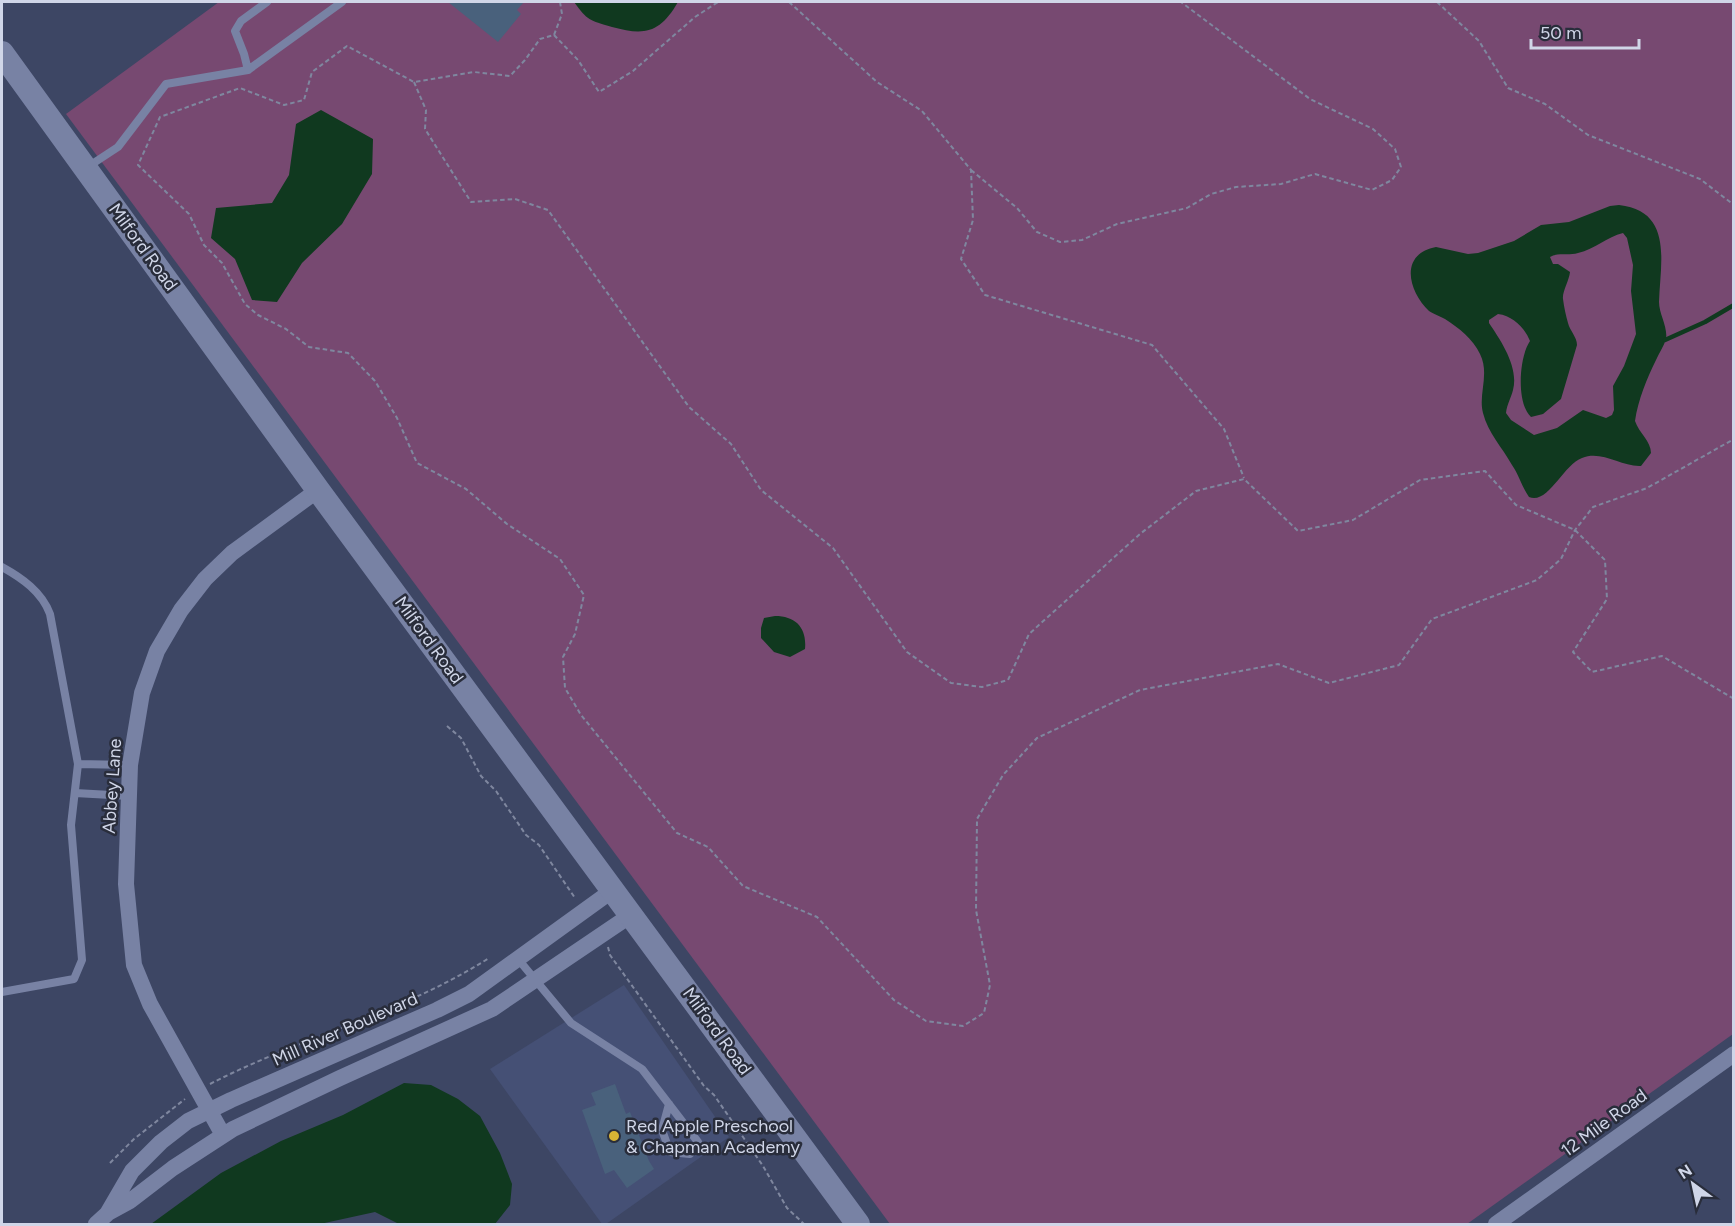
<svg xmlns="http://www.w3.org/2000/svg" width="1735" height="1226" font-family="Figtree,sans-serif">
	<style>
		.built { fill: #455075 }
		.green { fill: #774971 }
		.water { fill: #10391f; fill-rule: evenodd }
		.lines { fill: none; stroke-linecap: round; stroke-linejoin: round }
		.stream { stroke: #10391f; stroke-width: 4.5 }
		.building { fill: #49617c }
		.path { stroke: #7f879f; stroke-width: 2; stroke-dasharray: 4.5 3; stroke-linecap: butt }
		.lane { stroke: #7882a4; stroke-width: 8 }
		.street { stroke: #7882a4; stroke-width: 16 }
		.secondary { stroke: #7882a4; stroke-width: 24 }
		.poi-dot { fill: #d8b434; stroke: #292d3b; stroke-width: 2 }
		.labels { text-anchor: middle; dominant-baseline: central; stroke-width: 5; stroke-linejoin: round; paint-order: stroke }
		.street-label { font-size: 18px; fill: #d0d6e8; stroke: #292d3b }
		.poi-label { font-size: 18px; fill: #d0d6e8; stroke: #292d3b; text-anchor: start }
	</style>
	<rect width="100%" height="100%" fill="#3d4664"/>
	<path class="built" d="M624,985L729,1137L606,1224H602L490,1069Z"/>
	<path class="green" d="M219,2H1733V1034L1467,1224H890L66,114Z"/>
	<path class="water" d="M574,2H678C660,33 645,36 612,27C589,20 588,21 574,2Z
		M321,110L373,139L372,174L342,224L302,263L277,302L252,300L235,259L211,238L216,208L272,203L289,175L296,124Z
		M1619,205C1674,211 1660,264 1659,302C1659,314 1668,327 1666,339C1664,346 1659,353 1656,360C1647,378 1638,400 1635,421C1639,433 1651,441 1651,453L1641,466C1621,467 1602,450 1582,458C1563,465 1548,505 1529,497C1522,487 1519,475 1512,465C1502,447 1488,433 1483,413C1478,394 1490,374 1480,354C1473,339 1459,328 1445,319C1440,316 1433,314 1429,311C1408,291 1399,254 1436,247L1468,254L1478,253L1514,241L1541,225L1569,222L1610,206ZM1623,233L1627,238L1633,265L1631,291L1636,334L1624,366L1613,386L1614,410L1612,415L1606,418L1583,410L1557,428L1534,435L1511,420L1506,413C1507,404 1511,398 1513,390C1519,367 1501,341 1489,323V320L1498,314C1513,316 1524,327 1530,341C1519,357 1516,403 1531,417L1543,414L1561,399L1577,345C1577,337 1570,331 1568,323C1566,316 1564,307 1563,299C1562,292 1569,281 1570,272L1558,264H1553L1550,257C1558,252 1568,256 1578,253C1595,249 1607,237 1623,233Z
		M775,616C796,616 807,628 805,649L790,657L774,652L761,638V628L764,618Z
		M404,1083L431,1085L458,1099L480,1116L500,1153L512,1184L510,1205L495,1224H399L375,1212L320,1224H151L221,1173L281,1141L343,1115Z"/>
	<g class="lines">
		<path class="stream" d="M1665,340L1705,322L1734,305"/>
	</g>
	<path class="building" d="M448,2H524L517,10L521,14L498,42Z
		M615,1084L626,1114L630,1112L649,1161L654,1169L627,1188L614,1170L605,1174L582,1110L596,1105L591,1093Z"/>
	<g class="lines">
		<path class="path" d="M560,2L562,14L554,35L540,39L525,60L510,76L474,72L414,82L347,46L312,72L304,100L284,105L240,88L160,117L138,165L189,214L204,245L222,263L245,304L258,315L286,329L309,347L348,353L375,381L397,418L417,463L466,489L507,524L560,559L584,595L575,634L563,657L565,688L581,715L677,833L708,847L743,886L817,917L894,1000L926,1021L963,1026L984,1013L990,985L976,910L977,819L1003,775L1037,738L1140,690L1278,664L1329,683L1399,665L1432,619L1537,580L1561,559L1575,530L1593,507L1647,488L1734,439
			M789,2L877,82L922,111L971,170L973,220L961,259L985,295L1152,345L1224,429L1244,478
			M1437,2L1479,41L1508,88L1545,104L1588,135L1700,179L1734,205
			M554,35L578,60L599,92L633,71L695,17L718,2
			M414,82L426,110L425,129L471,202L515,199L548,210L689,407L731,444L761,490L833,548L907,652L951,683L982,687L1008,680L1029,634L1140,534L1196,491L1244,479L1298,531L1353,520L1420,480L1485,471L1516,505L1575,530L1605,560L1607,599L1573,652L1592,672L1662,656L1734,699
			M971,170L1017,208L1037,232L1060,242L1082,240L1117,224L1187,208L1211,194L1236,187L1281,184L1315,174L1372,190L1392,180L1401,167L1395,149L1373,129L1310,99L1181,2
			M447,726L461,738L481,776L496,791L526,835L539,845L575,898
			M608,947L610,955L704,1086L714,1095L763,1166L787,1208L804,1224
			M210,1084C301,1037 403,1013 489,958
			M110,1163L134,1139L185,1099"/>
		<path class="lane" d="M248,70L244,54L235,31L241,21L267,2
			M86,168L118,147L166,84L248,70L342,2
			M2,567C22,578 42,592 50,614L78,764L71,825L82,960L74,979L2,992
			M78,764L130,765
			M75,793L129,796
			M518,959L571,1023L642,1069L698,1142L690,1154L670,1152L662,1130L669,1104"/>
		<path class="street" d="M223,1135L150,1004L134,965L126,884L130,765L142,693L157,651L181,610L205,579L232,553L318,490
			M108,1213L130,1201L173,1168L233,1129L340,1078L492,1009L631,915
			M96,1224L107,1214L132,1171L161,1142L188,1121L231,1100L437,1010L469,994L613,890
			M1496,1224L1734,1054"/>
		<path class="secondary" d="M2,53L318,490L858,1224"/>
	</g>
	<circle class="poi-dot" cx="614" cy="1136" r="6"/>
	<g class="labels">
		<g class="street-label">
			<text transform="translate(143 247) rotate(54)">Milford Road</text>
			<text transform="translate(429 640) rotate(54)">Milford Road</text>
			<text transform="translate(112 786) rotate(-86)">Abbey Lane</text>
			<text transform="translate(345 1029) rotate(-24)">Mill River Boulevard</text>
			<text transform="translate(717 1031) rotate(54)">Milford Road</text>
			<text transform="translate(1604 1123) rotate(-36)">12 Mile Road</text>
		</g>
		<g class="poi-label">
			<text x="626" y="1126">Red Apple Preschool<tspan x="626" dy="21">&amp; Chapman Academy</tspan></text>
		</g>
	</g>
	<rect width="1735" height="1226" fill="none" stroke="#d0d6e8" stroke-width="6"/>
	<g transform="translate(1693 1184) rotate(327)" stroke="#292d3b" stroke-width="4.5" paint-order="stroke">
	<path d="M0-4.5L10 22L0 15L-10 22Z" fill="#d0d6e8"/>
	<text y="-9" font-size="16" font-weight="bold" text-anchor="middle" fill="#d0d6e8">N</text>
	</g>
	<path d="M1531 39v9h108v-9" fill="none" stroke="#d0d6e8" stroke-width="3"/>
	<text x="1540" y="39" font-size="18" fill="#d0d6e8" stroke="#292d3b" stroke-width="4.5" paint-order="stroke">50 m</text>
</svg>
